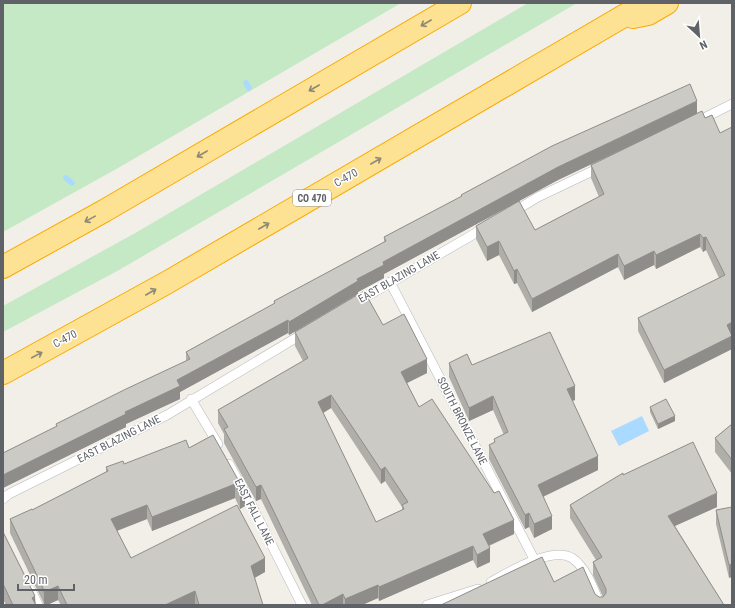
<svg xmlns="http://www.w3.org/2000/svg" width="735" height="608" font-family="'Roboto Condensed',sans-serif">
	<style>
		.green { fill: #c5e8c5 }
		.water { fill: #aadaff }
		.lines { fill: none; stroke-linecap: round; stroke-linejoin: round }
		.stream { stroke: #aadaff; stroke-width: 5.5 }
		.lane-casing { stroke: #b5b8bc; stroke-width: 10 }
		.highway-casing { stroke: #f9ab00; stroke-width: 24 }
		.lane { stroke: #fff; stroke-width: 9 }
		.highway { stroke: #fde293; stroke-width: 22 }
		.wall { fill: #afaea9; fill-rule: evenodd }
		.shaded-wall { fill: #8f8d8a }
		.building { fill: #cccac5; stroke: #8f8d8a; fill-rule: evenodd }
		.oneway { stroke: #8e8975 }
		.labels { text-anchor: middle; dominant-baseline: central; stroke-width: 3; stroke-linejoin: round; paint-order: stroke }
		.shield { fill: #fff; stroke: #8f9295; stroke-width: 1 }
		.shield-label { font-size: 10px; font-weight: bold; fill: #5f6368 }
		.street-label { font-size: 11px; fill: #5f6368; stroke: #fff }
	</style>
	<rect width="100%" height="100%" fill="#f1efe8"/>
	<path class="green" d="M3,3H401L118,168L3,232Z
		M528,3H577L119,270L3,332V306L137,232Z"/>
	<path class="water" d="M642,416L649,431L619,446L611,431Z"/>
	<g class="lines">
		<path class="stream" d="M246,83L249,88
			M66,178L72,183"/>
		<g class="lane-casing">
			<path id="lane" d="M694,123L732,104
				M513,212L538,197L601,167
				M390,282L534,559
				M357,302L486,227
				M191,399L218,444
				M229,464L252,506L302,605
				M3,499L9,494L167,415L304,333
				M491,582C509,572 552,546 572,558C586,567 594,590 600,605
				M31,590L38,605
				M427,605L478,589"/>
		</g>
		<g class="highway-casing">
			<path id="highway" d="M633,17L648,14L667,3
				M3,267L104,211L460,3
				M3,373L168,282L646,3"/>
		</g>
		<use href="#lane" class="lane"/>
		<use href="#highway" class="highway"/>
	</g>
	<path class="wall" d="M697,114L705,118L712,115L732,349L664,383L638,331V318L719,278L706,250L703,252L700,247L656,269L654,265L624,280L618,267L532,312L517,283L514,284L499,255L487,261L476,239V226L535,230L599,197L591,178V165L673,125L558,180L384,274V278L358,292V294L289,335L288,333L180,392V399L126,424V427L3,488V453L56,427V424L186,361V352L274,304V301L384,242V237L461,197V195Z
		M383,325L427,373L407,383L419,407L514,534L489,546L490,562L477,568L473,560L379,601L378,598L362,605H312L261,499L256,501L224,443V434L218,423V410L303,361L295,346V332ZM331,408L381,484L385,481L402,507V510L376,522L323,413Z
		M449,363L472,365L575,400L572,401L598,470L543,497L552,529L534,538L529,527L525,529L489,459V445L494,443V439L504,435L493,410L469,421L449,377Z
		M650,407L675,421L658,429L650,412Z
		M732,424V474L715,452V438Z
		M213,435L245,506L240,509L235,498L152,531L147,519L117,531L131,558L265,572L254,578L263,605H61L58,600L47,605H44L43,602L10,533V519L32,510L106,472V467L124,464L189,448Z
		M623,475L717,507L675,526L724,605H441L554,582L595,594L599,597H603L593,575V562L596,560L570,518V505Z
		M732,507L729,578L716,524V510Z
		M3,532L35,596L36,605H6L3,599Z"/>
	<path class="shaded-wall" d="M697,101V114L558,180L384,274V278L358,292V294L289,335V322L357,279L383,262L558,167Z
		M700,234V247L656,269V255Z
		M706,237V250L703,252V238Z
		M499,241V255L487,261V247Z
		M654,251V265L624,280V266Z
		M618,254V267L532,312V299Z
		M517,269V283L514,284V271Z
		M288,320V333L180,392V399L126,424V427L3,488V475L125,412L177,380Z
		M732,322V349L664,383V370L727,325Z
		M427,359V373L401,386V372Z
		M575,386V400L567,403V389Z
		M331,395V408L318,416V402Z
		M493,396V410L469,421V408Z
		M675,416V421L658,429V424Z
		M598,456V470L538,499V485Z
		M385,467V481L381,484V470Z
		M235,484V498L152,531V517Z
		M261,485V499L256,501V487Z
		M245,492V506L240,509V495Z
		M717,493V507L668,529V516Z
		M147,505V519L111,533V519Z
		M529,513V527L525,529V515Z
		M552,516V529L534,538V524Z
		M514,520V534L483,548V534Z
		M473,546V560L379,601V587Z
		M490,548V562L477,568V555Z
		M265,558V572L251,580V566Z
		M732,564V577L729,578V565Z
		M378,585V598L362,605H345V599Z
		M58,586V600L47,605H44V592Z
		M195,591V605H165Z
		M343,594V605H322Z
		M35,596V605L32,598Z"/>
	<path class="building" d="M690,84L697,101L558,167L383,262L384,265L357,279L358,281L289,322L288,320L177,380L180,386L125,412L126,414L3,475V453L57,426L56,424L126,389L190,359L186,352L275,303L274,301L386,241L384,237L462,196L461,195L552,146Z
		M702,111L705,118L712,115L720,133L732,127V322L727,325L732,336L664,370L638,318L725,275L706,237L703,238L700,234L656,255L654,251L624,266L618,254L532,299L517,269L514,271L499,241L487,247L476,226L519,201L535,230L604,194L591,165Z
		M364,291L383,325L404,314L427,359L401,372L419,407L432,399L494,493L499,491L514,520L483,534L490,548L477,555L473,546L379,587L378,585L345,599L343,594L322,605H319L261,485L256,487L224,429L228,427L218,410L308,358L295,332ZM331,395L381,470L385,467L408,502L402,505L404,509L376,522L318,402Z
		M550,332L575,386L567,389L598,456L538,485L552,516L534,524L529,513L525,515L489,445L495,442L494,439L508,432L493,396L469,408L449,363L467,354L472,365Z
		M666,399L675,416L658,424L650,407Z
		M732,424V460L715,438Z
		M213,435L245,492L240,495L235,484L152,517L147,505L111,519L131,558L237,505L265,558L251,566L263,605H199L195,591L165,605H67L58,586L44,592L43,588L10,519L32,509V510L108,471L106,467L123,461L124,464L186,440L189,448Z
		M693,442L717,493L668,516L724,605H441L542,557L554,582L583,567L595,594L599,597H603L606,593V589L593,562L602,557L570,505L623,473V475Z
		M732,507V564L729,565L716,510Z
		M3,532L35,596L32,598L36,605H13L3,584Z"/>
	<defs><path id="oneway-shaft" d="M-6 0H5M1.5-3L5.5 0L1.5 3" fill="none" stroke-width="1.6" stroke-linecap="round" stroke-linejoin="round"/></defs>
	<g class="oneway">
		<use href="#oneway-shaft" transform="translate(426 23) rotate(150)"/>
		<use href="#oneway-shaft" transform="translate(314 88) rotate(150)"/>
		<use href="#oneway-shaft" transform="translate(202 154) rotate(150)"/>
		<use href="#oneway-shaft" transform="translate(376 161) rotate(-30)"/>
		<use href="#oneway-shaft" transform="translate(90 219) rotate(151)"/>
		<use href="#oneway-shaft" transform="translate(264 226) rotate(-30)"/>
		<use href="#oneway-shaft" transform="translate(151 292) rotate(-30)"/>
		<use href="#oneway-shaft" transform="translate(37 355) rotate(-28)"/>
	</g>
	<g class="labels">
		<rect class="shield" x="293" y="190" width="38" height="16" rx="3"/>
		<g class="shield-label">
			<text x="312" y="198">CO 470</text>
		</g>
		<g class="street-label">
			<text transform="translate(346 178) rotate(-30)">C-470</text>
			<text transform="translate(399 277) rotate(-30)">EAST BLAZING LANE</text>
			<text transform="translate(65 339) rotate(-28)">C-470</text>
			<text transform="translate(462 421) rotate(63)">SOUTH BRONZE LANE</text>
			<text transform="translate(119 439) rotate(-27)">EAST BLAZING LANE</text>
			<text transform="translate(254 512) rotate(63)">EAST FALL LANE</text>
		</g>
	</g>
	<rect width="735" height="608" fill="none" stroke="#5f6368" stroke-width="8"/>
	<g transform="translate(699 36) rotate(154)" stroke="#ffffff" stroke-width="3" paint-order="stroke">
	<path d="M0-3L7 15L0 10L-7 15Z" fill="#5f6368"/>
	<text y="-6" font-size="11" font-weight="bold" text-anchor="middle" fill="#5f6368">N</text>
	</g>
	<path d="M18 584v6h56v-6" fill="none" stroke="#5f6368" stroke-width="2"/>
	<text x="24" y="584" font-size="12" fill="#5f6368" stroke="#ffffff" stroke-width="3" paint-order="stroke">20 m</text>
</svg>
